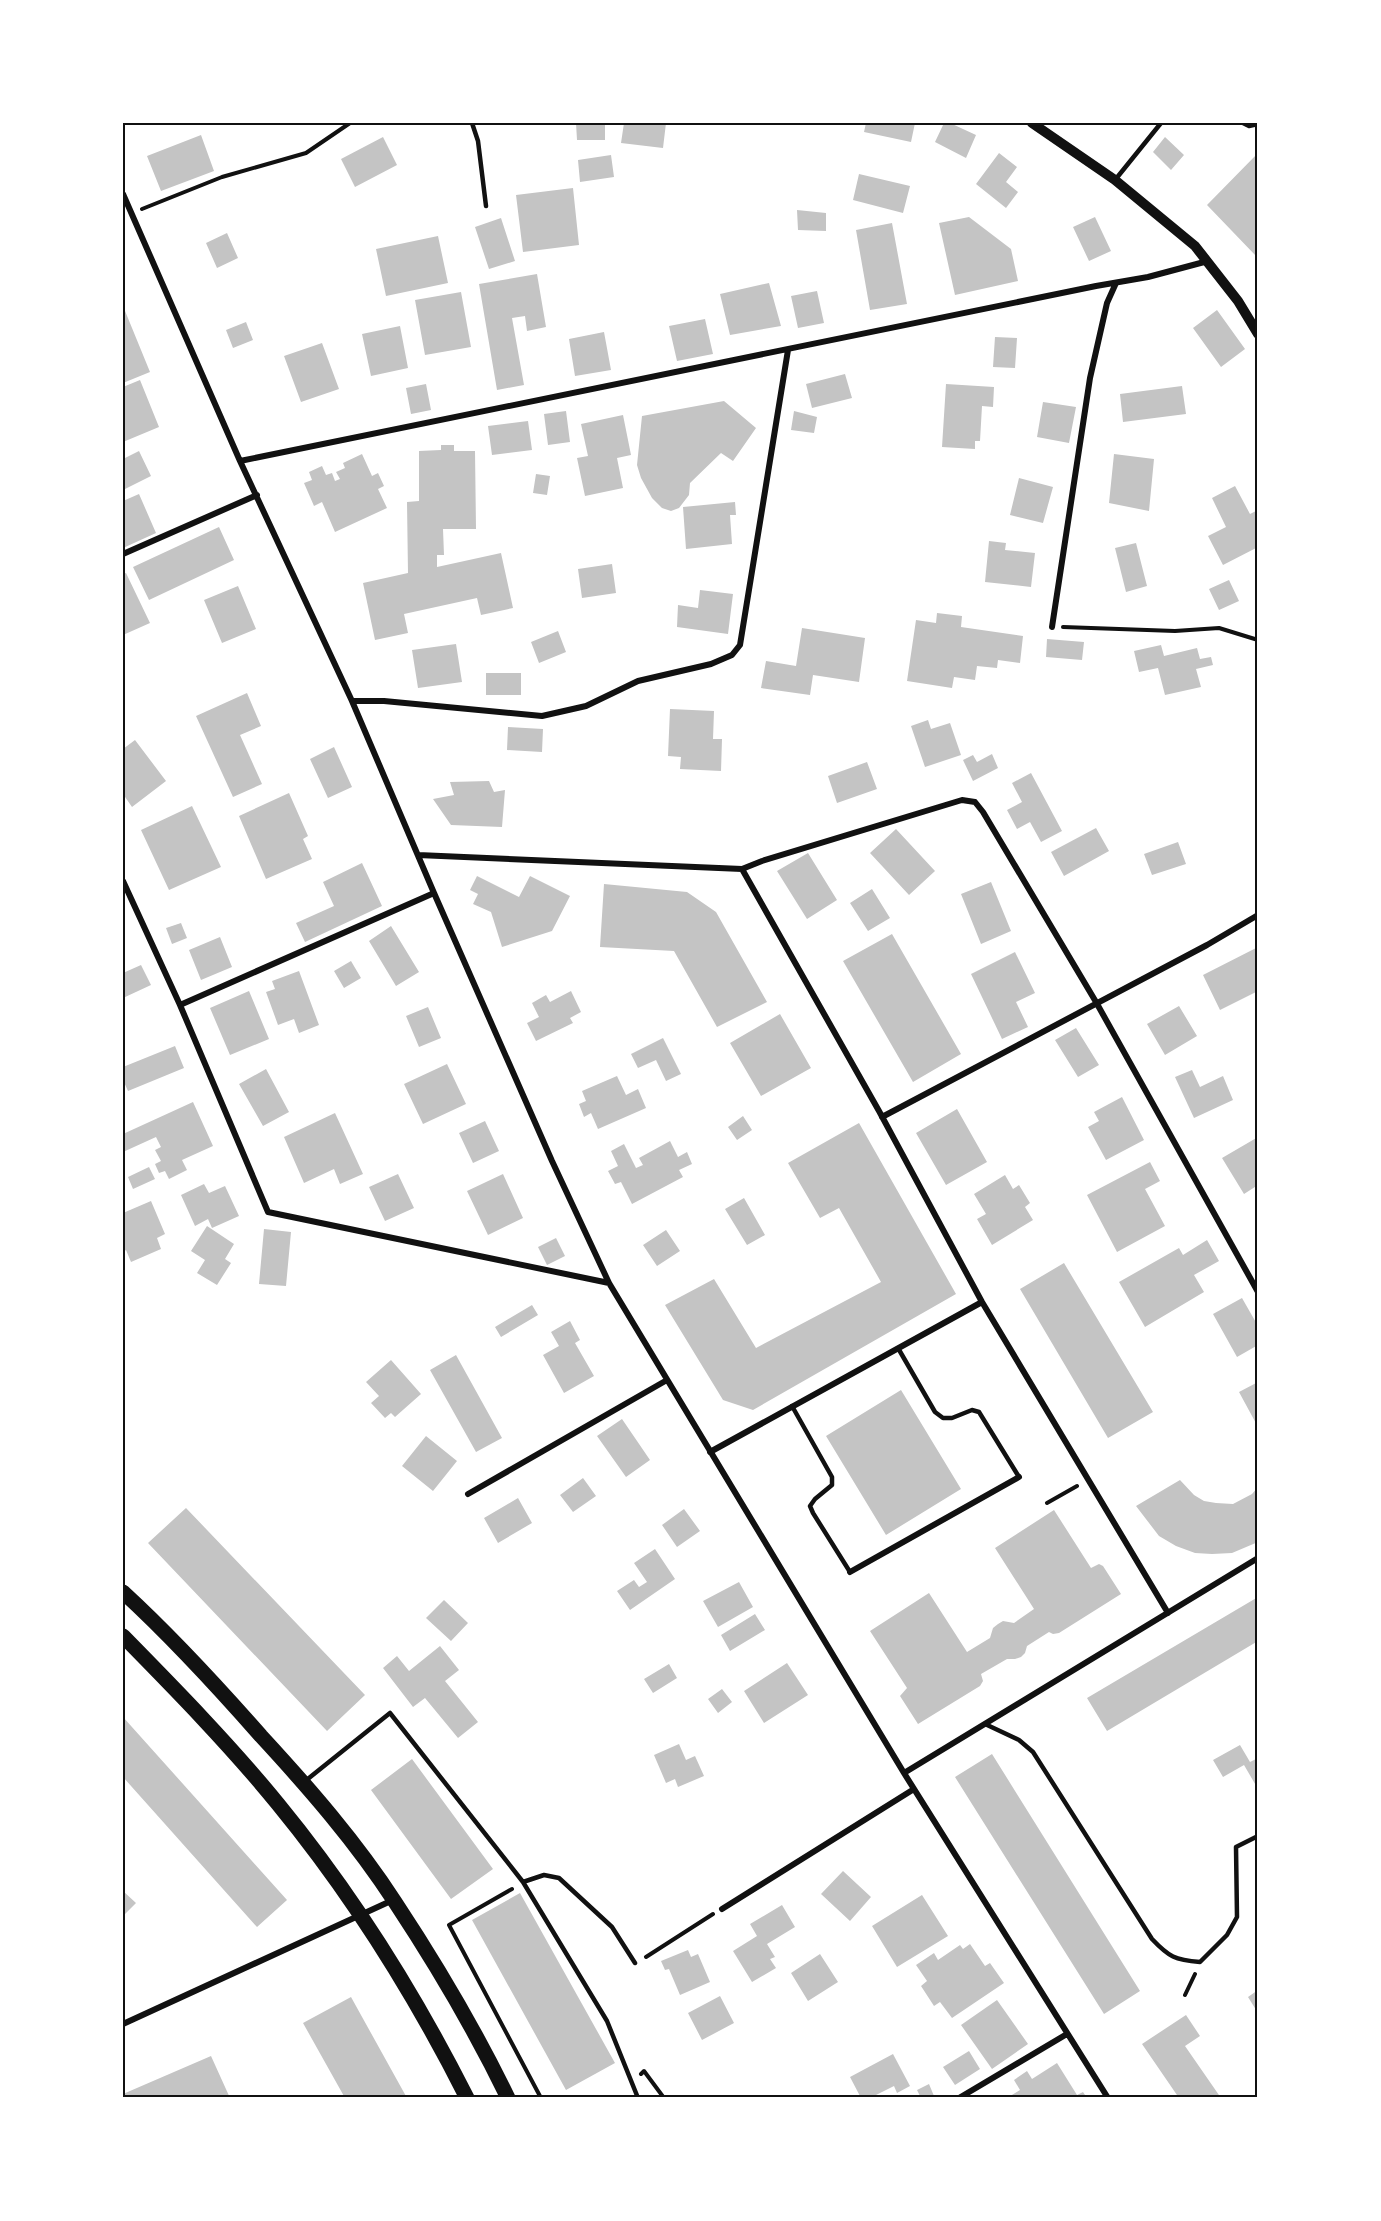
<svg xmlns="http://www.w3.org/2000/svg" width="1381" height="2221" font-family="Georgia,serif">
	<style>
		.building { fill: #c4c4c4 }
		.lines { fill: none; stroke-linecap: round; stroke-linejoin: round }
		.path { stroke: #111; stroke-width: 4 }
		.service { stroke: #111; stroke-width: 4.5 }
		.minor { stroke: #111; stroke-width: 6 }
		.tertiary { stroke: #111; stroke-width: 10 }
		.primary { stroke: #111; stroke-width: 15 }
		.neatline { fill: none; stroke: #111; stroke-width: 2 }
	</style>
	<rect width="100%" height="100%" fill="#fff"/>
	<path class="building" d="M576,123H605V140H577Z
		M624,123H666L663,148L621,143Z
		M866,123H915L911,142L864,132Z
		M944,123H950L976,135L966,158L935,142Z
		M201,135L214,171L161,191L147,156Z
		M383,137L397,165L355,187L341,159Z
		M1165,137L1184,155L1171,170L1153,152Z
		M999,153L1017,167L1006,182L1018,192L1006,208L976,184Z
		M1258,153V254L1256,256L1207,205Z
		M611,155L614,177L580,182L578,160Z
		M859,174L910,186L903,213L853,200Z
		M573,188L579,245L523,252L516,195Z
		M797,210L826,213V231L798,230Z
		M969,217L1011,249L1018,281L955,295L939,223Z
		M1095,217L1111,251L1089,261L1073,227Z
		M501,218L515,261L489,269L475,227Z
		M892,223L907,304L870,310L856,230Z
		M227,233L238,258L217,268L206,243Z
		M438,236L448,283L386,296L376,249Z
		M537,274L546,327L527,331L525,316L512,318L524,385L497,390L479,284Z
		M769,283L781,326L730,335L720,294Z
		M817,291L824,323L798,328L791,296Z
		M461,292L471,347L425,355L415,300Z
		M123,306L150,372L123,383Z
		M1217,310L1245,349L1221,367L1193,328Z
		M705,319L713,354L677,361L669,326Z
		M246,322L253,340L233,348L226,330Z
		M400,326L408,368L371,376L362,334Z
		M604,332L611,370L575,376L569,339Z
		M995,337L1017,338L1015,368L993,367Z
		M322,343L339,389L301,402L284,356Z
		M845,374L852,398L812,408L806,384Z
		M140,380L159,427L123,442V387Z
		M426,384L431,410L411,414L406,388Z
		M946,384L994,387L993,407L982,406L980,441H975V449L942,447Z
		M1182,386L1186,414L1123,422L1120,394Z
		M724,401L756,428L733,461L721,453L690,483L689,495L679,508L671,511L662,508L652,498L641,478L637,465L642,416Z
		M1043,402L1076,407L1069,443L1037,437Z
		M566,411L570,442L548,445L544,414Z
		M794,411L817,417L814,433L791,430Z
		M623,415L631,455L617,458L623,488L585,496L577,458L588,456L581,424Z
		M528,421L532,450L492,455L488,426Z
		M441,445H454V451H475L476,529H443L444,555H437V567L501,553L513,608L481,615L477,598L404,614L408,633L375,640L363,583L408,573L407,502L419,501V451L441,450Z
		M139,451L151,476L123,490V459Z
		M362,454L372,476L378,473L384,486L378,489L387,508L335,532L322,502L314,506L304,483L312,480L309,472L322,466L326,475L332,473L335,481L340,479L336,472L345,468L343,463Z
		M1114,454L1154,459L1149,511L1109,503Z
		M536,474L550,476L547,495L533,493Z
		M1019,478L1053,487L1043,523L1010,515Z
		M1235,486L1250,514L1258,510V547L1223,565L1208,536L1226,527L1212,498Z
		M139,494L156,533L123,548V501Z
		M735,502L736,515H730L732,544L686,549L683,507Z
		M219,527L234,560L149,600L133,567Z
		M989,541L1006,543L1005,550L1035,553L1031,587L985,582Z
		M1136,543L1147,586L1126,592L1115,548Z
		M612,564L616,593L582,598L578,569Z
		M126,573L150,623L123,635V574Z
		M1229,580L1239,601L1219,610L1209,589Z
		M238,586L256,629L222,643L204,600Z
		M700,590L733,594L728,634L677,627L678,605L698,608Z
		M937,613L962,616L961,627L1023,636L1020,663L998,660L997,668L977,666L975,680L954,677L952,688L907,681L916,620L936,623Z
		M802,628L865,638L859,682L813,675L810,695L761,688L766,661L796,666Z
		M558,631L566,652L539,663L531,642Z
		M1047,639L1084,642L1082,660L1046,657Z
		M456,644L462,682L418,688L412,650Z
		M1161,645L1164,656L1197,648L1200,659L1211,657L1213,665L1196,669L1201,687L1165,695L1158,668L1139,672L1134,651Z
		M486,673H521V695H486Z
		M247,693L261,726L240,735L262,784L233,797L196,716Z
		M670,709L714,711L713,739H722L721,771L680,769L681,757L668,756Z
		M928,720L931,729L950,723L961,755L925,767L911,726Z
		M508,727L543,729L542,752L507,750Z
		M135,740L166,781L132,807L123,794V749Z
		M334,747L352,787L328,798L310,759Z
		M992,754L998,768L973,781L963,760L973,755L977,762Z
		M867,762L877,789L837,803L828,776Z
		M1031,773L1062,831L1041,842L1030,822L1017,829L1007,810L1022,802L1012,783Z
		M489,781L494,792L505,790L502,827L451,825L433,799L454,795L450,782Z
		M289,793L308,836L303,839L312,859L266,879L239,816Z
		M192,806L221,867L169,890L141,830Z
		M1096,828L1109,851L1064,876L1051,852Z
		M896,829L935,871L909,895L870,853Z
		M1178,842L1186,864L1152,875L1144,854Z
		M808,853L837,900L807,919L777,871Z
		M362,863L382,906L305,942L296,923L334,906L323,882Z
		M477,876L519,897L530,876L570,896L552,931L502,947L491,912L473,904L478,894L470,890Z
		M991,882L1011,931L981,944L961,894Z
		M604,884L687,892L716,912L767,1002L717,1027L674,951L600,947Z
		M872,889L890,918L868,931L850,903Z
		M181,923L187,938L172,944L166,928Z
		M391,926L419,972L396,986L369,941Z
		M892,934L961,1054L913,1082L843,961Z
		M220,937L232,967L201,980L189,950Z
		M1258,947V991L1220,1010L1203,975Z
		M1015,952L1035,993L1016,1002L1028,1027L1002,1039L971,974Z
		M351,961L361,978L344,988L334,971Z
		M141,965L151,985L123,998V973Z
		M299,971L319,1025L299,1033L294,1019L278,1025L266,992L275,989L272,981Z
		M249,991L269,1039L230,1055L210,1008Z
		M571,991L581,1012L570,1018L573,1023L536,1041L527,1023L539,1017L532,1003L546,995L550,1002Z
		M1179,1006L1197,1036L1165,1055L1147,1024Z
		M428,1007L441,1038L419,1047L406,1016Z
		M780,1014L811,1068L761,1096L730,1043Z
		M1076,1028L1099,1065L1078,1077L1055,1040Z
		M663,1038L681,1074L666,1081L656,1060L638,1068L631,1054Z
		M175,1046L184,1068L128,1091L123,1080V1067Z
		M447,1064L466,1104L423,1124L404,1084Z
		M266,1069L289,1112L263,1126L239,1084Z
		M1192,1070L1200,1087L1223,1076L1233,1100L1194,1118L1175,1077Z
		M617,1076L626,1095L638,1089L646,1108L598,1129L591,1113L584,1117L579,1104L586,1101L582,1091Z
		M1122,1097L1144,1140L1106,1160L1088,1127L1099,1121L1094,1112Z
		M193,1102L213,1146L182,1160L187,1170L169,1179L165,1171L159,1173L155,1164L161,1161L155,1150L161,1147L156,1137L123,1152V1134Z
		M957,1109L987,1162L946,1185L916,1133Z
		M335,1113L363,1174L340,1184L334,1169L304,1183L284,1137Z
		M743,1116L752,1130L737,1140L728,1127Z
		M485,1121L499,1151L473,1163L459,1133Z
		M859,1123L956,1294L753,1410L723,1400L665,1305L714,1279L756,1348L881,1282L839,1208L820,1218L788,1163Z
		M1258,1137V1185L1244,1194L1222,1158Z
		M670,1141L678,1157L687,1152L692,1164L679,1170L683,1177L632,1204L621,1182L615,1184L608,1171L618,1166L611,1151L624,1144L636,1168L643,1165L639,1158Z
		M1150,1162L1160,1181L1145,1189L1165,1226L1117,1252L1087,1195Z
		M149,1167L155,1179L133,1189L128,1177Z
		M398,1174L414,1208L385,1221L369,1187Z
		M503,1174L523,1218L488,1235L467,1191Z
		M1005,1175L1013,1189L1019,1185L1030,1203L1025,1207L1033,1220L992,1245L977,1219L986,1214L974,1194Z
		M204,1184L209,1193L225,1186L239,1216L212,1228L208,1219L195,1226L181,1195Z
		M744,1198L765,1235L747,1245L725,1209Z
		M151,1201L165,1234L157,1238L161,1249L131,1262L126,1250L123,1252V1213Z
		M207,1226L234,1244L225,1259L231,1263L217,1285L197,1273L205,1260L191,1251Z
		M264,1229L291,1232L286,1286L259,1284Z
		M666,1230L680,1251L657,1266L643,1245Z
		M556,1238L565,1256L547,1265L538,1247Z
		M1207,1240L1219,1261L1194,1275L1204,1292L1145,1327L1119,1282L1179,1248L1183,1255Z
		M1064,1263L1153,1412L1108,1438L1020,1289Z
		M1242,1298L1258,1326V1345L1237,1357L1213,1314Z
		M532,1305L538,1315L501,1337L495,1327Z
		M570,1321L580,1340L575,1343L594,1376L564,1393L543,1355L559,1346L551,1332Z
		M456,1355L502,1438L476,1452L430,1370Z
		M391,1360L421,1394L395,1417L391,1413L385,1418L371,1403L379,1396L366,1382Z
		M1258,1382V1427L1239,1392Z
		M901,1390L961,1489L886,1535L826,1436Z
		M622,1419L650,1460L626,1477L597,1436Z
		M426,1436L457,1461L433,1491L402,1466Z
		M583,1478L596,1496L573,1512L560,1495Z
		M1180,1480L1194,1495L1204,1501L1216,1503L1233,1504L1252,1494L1258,1487V1542L1232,1553L1212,1554L1195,1553L1176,1546L1159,1536L1136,1506Z
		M518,1498L532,1523L498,1543L484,1518Z
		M186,1508L365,1695L327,1731L148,1543Z
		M684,1509L700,1531L677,1547L662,1525Z
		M1054,1510L1091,1568L1099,1564L1103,1566L1121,1594L1059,1633L1053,1634L1049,1632L1027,1646L1025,1653L1021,1657L1015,1659H1007L981,1674L983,1681L980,1686L918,1724L900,1696L907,1688L870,1631L929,1593L967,1652L990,1638L993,1628L998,1624L1003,1621L1014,1623L1034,1609L995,1548Z
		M655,1549L675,1579L630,1610L617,1591L634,1580L639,1587L647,1582L634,1563Z
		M739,1582L753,1607L718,1627L703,1601Z
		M1258,1597V1641L1107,1731L1087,1698Z
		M444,1600L468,1623L451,1641L426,1618Z
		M755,1614L765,1630L730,1651L721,1635Z
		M440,1646L459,1670L445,1681L478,1722L458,1738L425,1698L413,1707L383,1668L397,1656L409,1671Z
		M787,1663L808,1695L764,1723L744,1691Z
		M669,1664L677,1678L653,1693L644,1679Z
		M722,1689L732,1702L718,1713L708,1699Z
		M123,1717L287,1900L257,1927L123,1777Z
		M679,1744L686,1760L695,1756L704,1776L678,1787L675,1779L666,1783L654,1755Z
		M1240,1745L1250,1762L1258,1758V1789L1244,1765L1223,1777L1213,1760Z
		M992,1754L1140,1991L1104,2014L955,1777Z
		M412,1759L493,1869L451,1899L371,1790Z
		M843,1871L871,1897L850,1921L821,1894Z
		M123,1891L136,1903L123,1916Z
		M520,1893L615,2063L566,2090L472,1920Z
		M922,1895L948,1936L897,1967L872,1926Z
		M782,1905L795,1927L767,1944L775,1957L770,1959L776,1968L752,1982L733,1951L757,1936L750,1924Z
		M970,1944L985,1966L990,1963L1004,1983L952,2018L940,2002L934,2006L921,1986L927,1981L916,1965L934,1953L938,1960L960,1945L963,1949Z
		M688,1950L691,1957L698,1954L710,1982L680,1995L669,1969L665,1970L661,1961Z
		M820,1954L838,1982L808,2001L791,1973Z
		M1258,1990V2013L1248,1997Z
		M720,1996L734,2023L702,2040L688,2013Z
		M351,1997L407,2098H345L303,2023Z
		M997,2000L1028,2044L992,2069L961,2025Z
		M1186,2015L1200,2036L1185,2046L1221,2098H1179L1142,2044Z
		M969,2051L980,2069L955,2085L943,2067Z
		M893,2054L910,2086L897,2093L894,2086L870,2098H861L850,2077Z
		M211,2056L230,2098H123V2094Z
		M1057,2063L1077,2095L1083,2092L1087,2098H1007L1020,2090L1014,2080L1027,2071L1032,2079Z
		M929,2084L934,2096L921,2098L917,2090Z"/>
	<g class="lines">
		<path class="path" d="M142,209L222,177L306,153L350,123
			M1063,627L1175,631L1219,628L1258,640
			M1047,1503L1077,1486
			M512,1889L449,1925L541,2098
			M646,1957L713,1914
			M1185,1995L1195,1974
			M641,2074L644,2071L664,2098"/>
		<path class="service" d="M472,123L478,141L486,206
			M1243,123L1249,126L1258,124
			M1115,180L1161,123
			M898,1348L935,1412L943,1418H952L972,1410L979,1412L1019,1477
			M792,1406L832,1477V1485L815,1499L810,1506L813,1513L850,1572
			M985,1724L1019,1740L1033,1752L1152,1939C1169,1957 1175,1960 1200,1962L1227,1935L1237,1917L1236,1847L1258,1836
			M304,1782L390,1713L523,1882L607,2021L638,2098
			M523,1882L544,1875L559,1878L612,1927L635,1963"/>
		<path class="minor" d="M123,194L240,461L352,701L434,893L552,1161L609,1283L904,1773L1108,2098
			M240,461L1096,286L1148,277L1208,261
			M123,554L257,495
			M1052,627L1090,378L1107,303L1116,283
			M352,701H384L542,716L586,706L638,681L711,664L732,655L740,645L788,350
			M418,855L742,869L762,861L962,800L975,802L983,812L1096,1002L1258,1292
			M742,869L879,1111L982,1302L1168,1613
			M123,881L180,1005L268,1212L609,1283
			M180,1005L434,893
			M882,1117L1207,945L1258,915
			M710,1452L982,1302
			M468,1494L667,1380
			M850,1572L1019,1477
			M904,1773L1258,1558
			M722,1909L914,1789
			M123,2024L393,1900
			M959,2098L1067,2034"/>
		<path class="tertiary" d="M1032,123L1115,180L1195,246L1238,301L1258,334"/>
		<path class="primary" d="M123,1592C172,1637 217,1686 261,1736C309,1788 356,1842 395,1902C436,1964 475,2030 508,2098
			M123,1636C176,1690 230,1745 278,1804C351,1893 415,1995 467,2098"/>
	</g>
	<rect width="1381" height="2221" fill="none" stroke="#ffffff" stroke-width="249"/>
	<rect x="124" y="124" width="1132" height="1972" class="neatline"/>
</svg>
